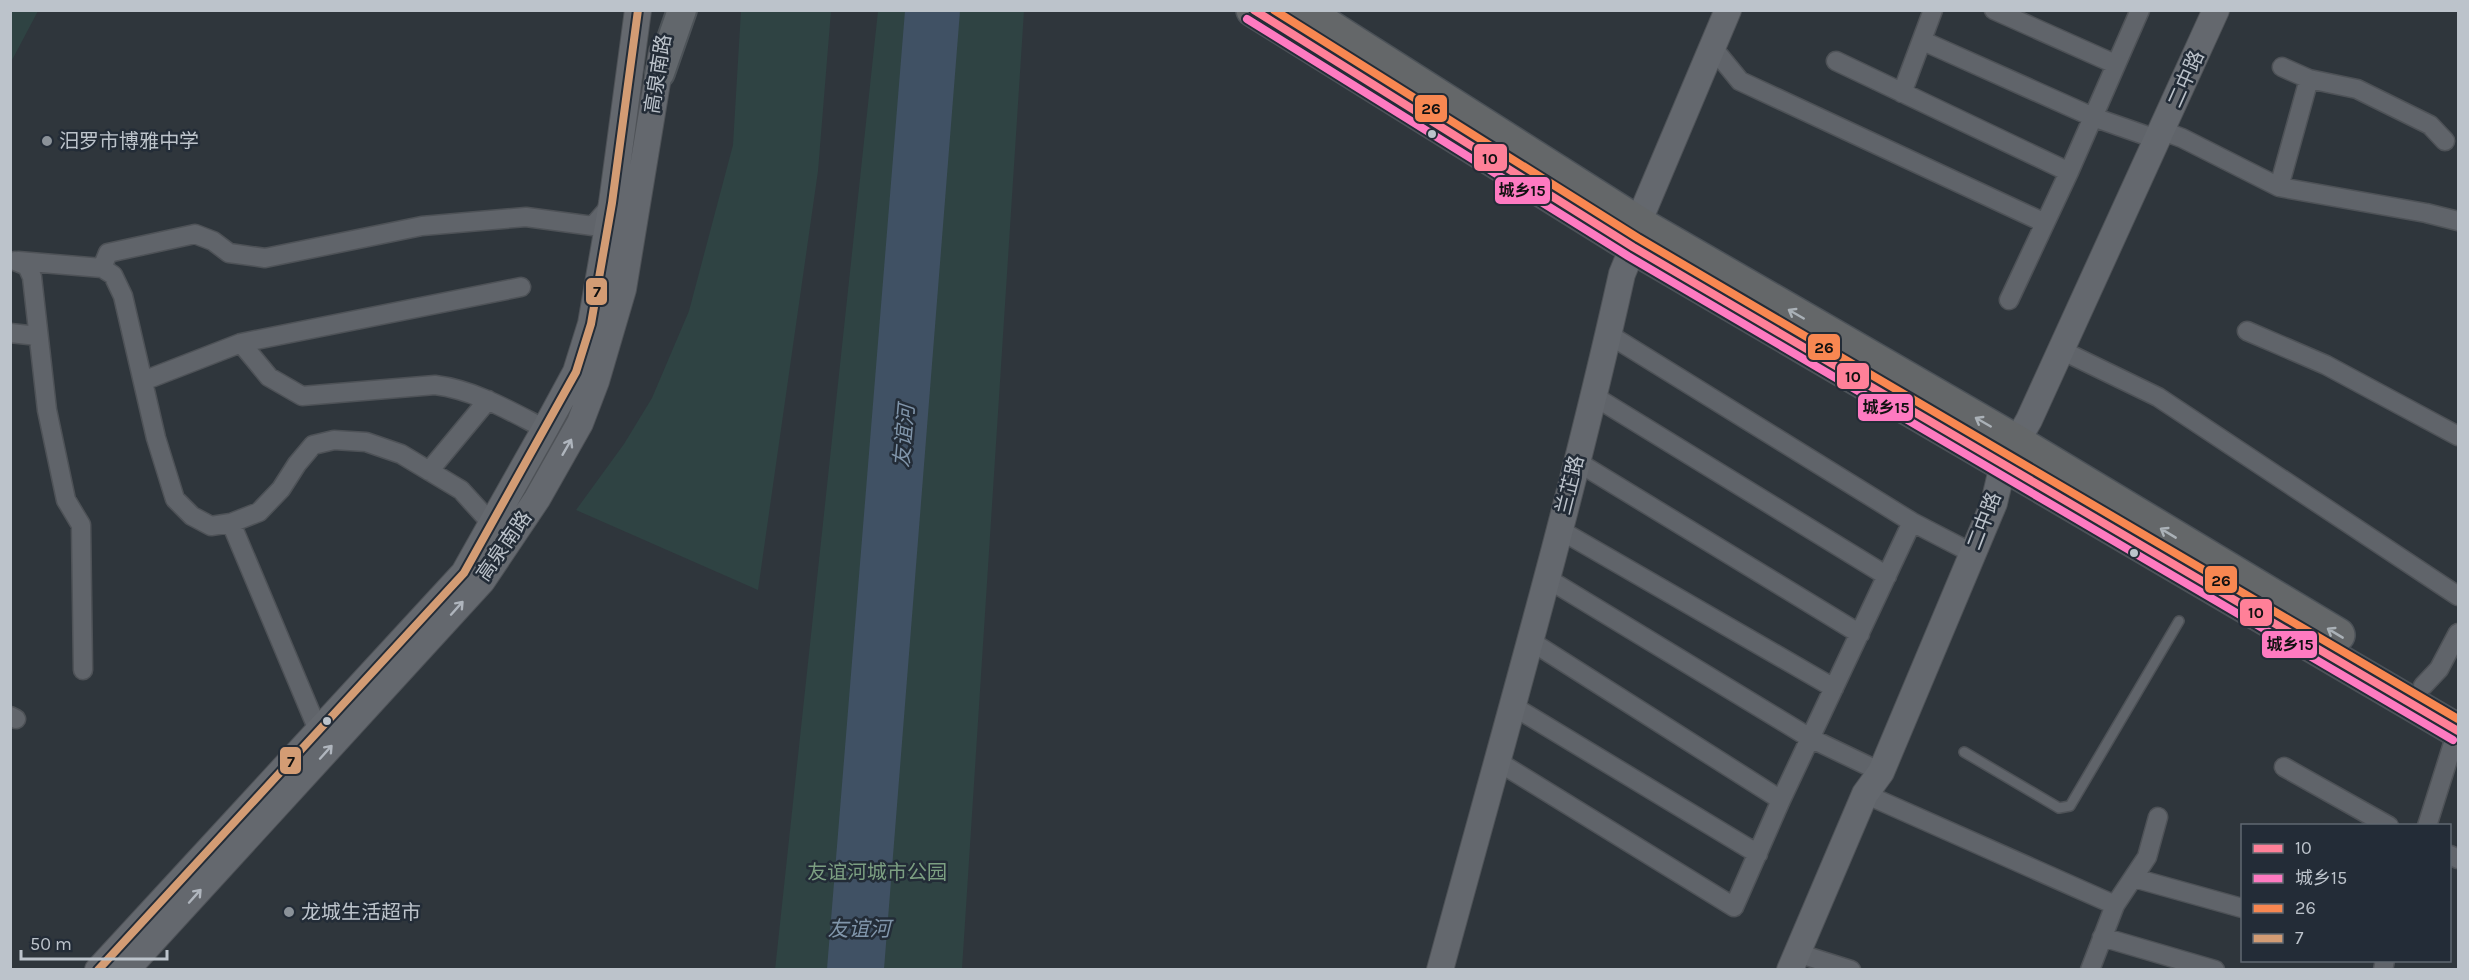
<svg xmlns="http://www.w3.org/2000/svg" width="2469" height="980" font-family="Karla,'Noto Sans SC',sans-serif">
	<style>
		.green { fill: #2f4343 }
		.water { fill: #405164 }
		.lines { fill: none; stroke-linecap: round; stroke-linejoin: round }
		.lane-casing { stroke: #4e5257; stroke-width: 12 }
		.street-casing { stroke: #4e5257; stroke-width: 21 }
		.secondary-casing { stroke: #4e5257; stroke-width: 28 }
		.primary-casing { stroke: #4d5358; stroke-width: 32 }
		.highway-casing { stroke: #4c5258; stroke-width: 36 }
		.lane { stroke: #60646a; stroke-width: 9 }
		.street { stroke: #60646a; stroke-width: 18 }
		.secondary { stroke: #64686e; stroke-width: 26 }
		.primary { stroke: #62676c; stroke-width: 28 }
		.highway { stroke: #646769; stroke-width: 33 }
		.bus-1-casing { stroke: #232c37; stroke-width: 12 }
		.bus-2-casing { stroke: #232c37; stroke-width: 12 }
		.bus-3-casing { stroke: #232c37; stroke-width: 12 }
		.bus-4-casing { stroke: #232c37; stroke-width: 12 }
		.bus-1 { stroke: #ff8098; stroke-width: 8 }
		.bus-2 { stroke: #fe7ac1; stroke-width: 8 }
		.bus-3 { stroke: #f88751; stroke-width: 8 }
		.bus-4 { stroke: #d39c74; stroke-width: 8 }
		.oneway { stroke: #aab1b7 }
		.oneway2 { stroke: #afb5bd }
		.bus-dot { fill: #bcc3cb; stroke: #232c37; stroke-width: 2 }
		.poi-dot { fill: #8b9299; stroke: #232c37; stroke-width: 2 }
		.labels { text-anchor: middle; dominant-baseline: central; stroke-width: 5; stroke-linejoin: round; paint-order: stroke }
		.street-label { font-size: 20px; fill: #bcc3cb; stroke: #232c37 }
		.poi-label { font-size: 20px; fill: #bcc3cb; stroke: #232c37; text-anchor: start }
		.park-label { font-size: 20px; fill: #7c9f82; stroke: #232c37 }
		.water-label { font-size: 21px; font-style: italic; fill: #8095aa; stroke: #232c37 }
		.line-badge { stroke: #232c37; stroke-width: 2 }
		.pale-badge-label { font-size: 16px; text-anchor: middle; font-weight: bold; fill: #111 }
	</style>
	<rect width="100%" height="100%" fill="#2f363c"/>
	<path class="green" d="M11,10L38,11L11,62L10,11Z
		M741,11H831L818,171L758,590L576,510L624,444L652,398L689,311L733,145Z
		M878,11H1024L962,969L775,970Z"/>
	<path class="water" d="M905,11H960L884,969H827Z"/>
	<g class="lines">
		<g class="lane-casing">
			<path id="lane" d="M1964,752L2059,808L2070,806L2179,621"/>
		</g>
		<g class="street-casing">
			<path id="street" d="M1994,10L2115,64
				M1923,41L2093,117L2159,140
				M1713,48L1740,81L2045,223
				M1836,61L2069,172
				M2282,67L2309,79L2357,89L2430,125L2445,141
				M1902,93L1933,10
				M2163,131L2182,138L2279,187L2426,213L2458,221
				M2279,187L2309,79
				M15,261L27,266L32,277L47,410L66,500L81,525L83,670
				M18,261L102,268L113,275L123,296L156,438L175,499L192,516L211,526L231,523L259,512L281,489L297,464L313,445L334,440L366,442L401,454L461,490L491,523
				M102,268L108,253L195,234L213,241L229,253L265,258L422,226L526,217L593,226L612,204
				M2009,300L2069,172L2140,10
				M2247,331L2326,365L2458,436
				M10,333L38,336
				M1608,334L1912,522L1972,553
				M241,343L269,377L302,396L435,385C475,390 510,411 545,429
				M2059,349L2158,397L2458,596
				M143,381L241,343L521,287
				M1592,395L1887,576
				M1576,461L1860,634
				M429,471L488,400
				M231,523L318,730
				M1560,530L1834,688
				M1548,579L1810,738L1881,772
				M1529,640L1781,800
				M2423,686L2439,669L2458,633
				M1511,705L1758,854
				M10,716L16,719
				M1497,761L1734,907L1781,800L1912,522
				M2284,767L2389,826
				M1865,794L2115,905
				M2427,826L2457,731
				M2450,855L2458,859
				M2134,878L2242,908
				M2102,937L2215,970
				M1797,953L1851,970
				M2090,970L2115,905L2147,857L2158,817
				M2383,970L2385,960"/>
		</g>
		<g class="secondary-casing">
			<path id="secondary" d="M98,970L464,573L545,429L576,372L591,324L612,203L638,10
				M126,970L482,581L537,499L580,423L596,381L623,289L662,52
				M1440,970C1503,738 1570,508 1622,274L1633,247L1638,223L1728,10
				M1790,970L1865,794L1881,772L1994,503L2003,465L2029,420L2216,10"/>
		</g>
		<g class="primary-casing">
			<path id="primary" d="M660,73L682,10"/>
		</g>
		<g class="highway-casing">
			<path id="highway" d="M1253,10L1633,247L2458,731
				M1303,10L1638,223L2017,442L2338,635"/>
		</g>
		<use href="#lane" class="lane"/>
		<use href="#street" class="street"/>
		<use href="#secondary" class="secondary"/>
		<use href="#primary" class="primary"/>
		<use href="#highway" class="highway"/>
		<g class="bus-1-casing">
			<path id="bus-1" d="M1254,10L1633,247L2458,731"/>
		</g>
		<g class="bus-2-casing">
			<path id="bus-2" d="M1247,19L1628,256L2453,740"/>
		</g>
		<g class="bus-3-casing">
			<path id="bus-3" d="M1274,10L1638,238L2458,719"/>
		</g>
		<g class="bus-4-casing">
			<path id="bus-4" d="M98,970L464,573L576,372L591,324L612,203L638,10"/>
		</g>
		<use href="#bus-1" class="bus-1"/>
		<use href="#bus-2" class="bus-2"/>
		<use href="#bus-3" class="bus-3"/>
		<use href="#bus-4" class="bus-4"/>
	</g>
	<defs><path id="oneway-shaft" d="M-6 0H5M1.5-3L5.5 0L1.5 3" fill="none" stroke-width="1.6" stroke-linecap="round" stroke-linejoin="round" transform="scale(1.5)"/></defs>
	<g class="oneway">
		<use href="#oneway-shaft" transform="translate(1796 314) rotate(-150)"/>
		<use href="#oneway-shaft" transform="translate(1983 422) rotate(-150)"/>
		<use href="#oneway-shaft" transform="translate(2168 533) rotate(-149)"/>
		<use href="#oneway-shaft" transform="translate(2335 633) rotate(-149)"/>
	</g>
	<g class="oneway2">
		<use href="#oneway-shaft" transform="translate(567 447) rotate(-60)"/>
		<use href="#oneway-shaft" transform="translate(457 608) rotate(-48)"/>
		<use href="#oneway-shaft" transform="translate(326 752) rotate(-48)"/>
		<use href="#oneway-shaft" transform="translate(195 896) rotate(-48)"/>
	</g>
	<g class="bus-dot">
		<circle cx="1432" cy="134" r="5"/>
		<circle cx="2134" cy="553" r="5"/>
		<circle cx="327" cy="721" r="5"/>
	</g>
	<g class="poi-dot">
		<circle cx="47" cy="141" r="6"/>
		<circle cx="289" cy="912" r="6"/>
	</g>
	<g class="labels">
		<g class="street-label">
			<text transform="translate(658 74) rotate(-81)">高泉南路</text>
			<text transform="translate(2186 79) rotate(-66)">二中路</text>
			<text transform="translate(1570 485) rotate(-76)">兰芷路</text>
			<text transform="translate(1984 521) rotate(-69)">二中路</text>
			<text transform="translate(504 546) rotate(-55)">高泉南路</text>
		</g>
		<g class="poi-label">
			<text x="59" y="141">汨罗市博雅中学</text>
			<text x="301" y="912">龙城生活超市</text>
		</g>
		<g class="park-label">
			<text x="877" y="872">友谊河城市公园</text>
		</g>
		<g class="water-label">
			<text transform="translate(904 436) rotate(-85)">友谊河</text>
			<text x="859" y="929">友谊河</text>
		</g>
	</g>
	<g class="line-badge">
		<rect x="1414" y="94" width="34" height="29" rx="6" fill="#f88751"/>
		<rect x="1473" y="143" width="35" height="29" rx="6" fill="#ff8098"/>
		<rect x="1494" y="176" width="57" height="29" rx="6" fill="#fe7ac1"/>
		<rect x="585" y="277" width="23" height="29" rx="6" fill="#d39c74"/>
		<rect x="1807" y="333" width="34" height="28" rx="6" fill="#f88751"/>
		<rect x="1836" y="362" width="34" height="28" rx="6" fill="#ff8098"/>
		<rect x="1857" y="393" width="57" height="29" rx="6" fill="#fe7ac1"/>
		<rect x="2204" y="565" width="34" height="29" rx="6" fill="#f88751"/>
		<rect x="2239" y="598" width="34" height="29" rx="6" fill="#ff8098"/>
		<rect x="2261" y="630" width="57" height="29" rx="6" fill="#fe7ac1"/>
		<rect x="279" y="746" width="23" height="29" rx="6" fill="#d39c74"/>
	</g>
	<g class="pale-badge-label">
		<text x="1431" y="114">26</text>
		<text x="1490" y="164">10</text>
		<text x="1522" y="196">城乡15</text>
		<text x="597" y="297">7</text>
		<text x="1824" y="353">26</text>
		<text x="1853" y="382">10</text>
		<text x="1886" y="413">城乡15</text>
		<text x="2221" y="586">26</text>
		<text x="2256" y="618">10</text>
		<text x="2290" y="650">城乡15</text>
		<text x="291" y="767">7</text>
	</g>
	<rect width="2469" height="980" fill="none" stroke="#bcc3cb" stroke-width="24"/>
	<rect x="2241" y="824" width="210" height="138" fill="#232c37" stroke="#606872" stroke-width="1.5"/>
	<rect x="2253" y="844" width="30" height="9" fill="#ff8098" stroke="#606872" stroke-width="1.5"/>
	<text x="2295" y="854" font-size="18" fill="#bcc3cb">10</text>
	<rect x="2253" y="874" width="30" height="9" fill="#fe7ac1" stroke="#606872" stroke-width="1.5"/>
	<text x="2295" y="884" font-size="18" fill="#bcc3cb">城乡15</text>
	<rect x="2253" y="904" width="30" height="9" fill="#f88751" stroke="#606872" stroke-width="1.5"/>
	<text x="2295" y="914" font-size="18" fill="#bcc3cb">26</text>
	<rect x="2253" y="934" width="30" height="9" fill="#d39c74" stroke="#606872" stroke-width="1.5"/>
	<text x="2295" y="944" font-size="18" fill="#bcc3cb">7</text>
	<path d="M21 950v9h146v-9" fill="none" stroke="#bcc3cb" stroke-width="3"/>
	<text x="30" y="950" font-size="18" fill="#bcc3cb" stroke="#232c37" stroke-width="4.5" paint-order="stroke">50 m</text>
</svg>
